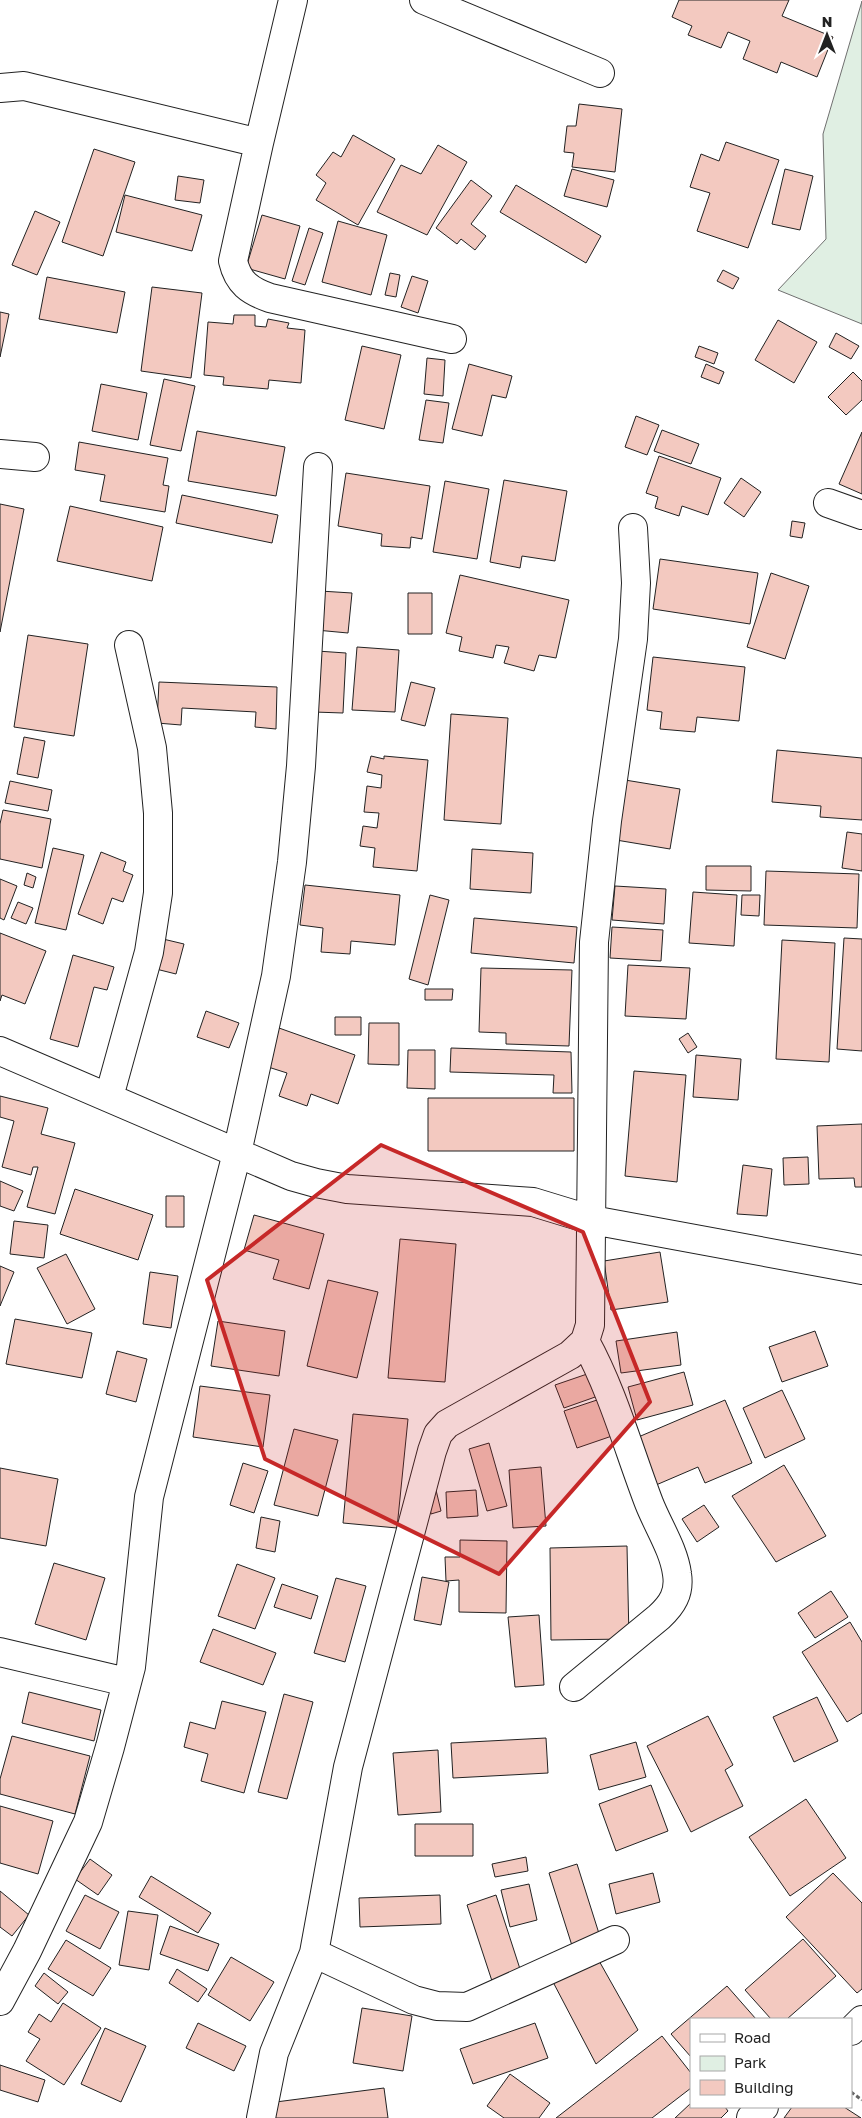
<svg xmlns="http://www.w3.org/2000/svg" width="862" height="2118" font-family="'Golos Text',sans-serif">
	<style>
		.green { fill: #e0efe3; stroke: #6f6f6f }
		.building { fill: #f3c9c0; stroke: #222 }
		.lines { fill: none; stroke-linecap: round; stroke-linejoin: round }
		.minor-casing { stroke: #222; stroke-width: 30 }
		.path { stroke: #646464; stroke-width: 3; stroke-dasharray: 4 2.5; stroke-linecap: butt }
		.minor { stroke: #fff; stroke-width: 28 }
		.marked { fill: #c62828; fill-opacity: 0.2; stroke: #c62828; stroke-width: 4; stroke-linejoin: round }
	</style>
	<rect width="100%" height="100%" fill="#fff"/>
	<path class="green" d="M862,1V324L778,290L826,239L823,134Z"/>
	<path class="building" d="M679,0H789L782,16L833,37L817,77L781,62L777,73L743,59L750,41L728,32L721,48L688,35L692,26L672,17Z
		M579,104L622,109L615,172L572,167L574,153L564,152L567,126H576Z
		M353,135L395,159L358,225L316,200L326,183L316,175L333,152L341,157Z
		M726,142L779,160L748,248L697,231L710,193L690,187L701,154L719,161Z
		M438,145L467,162L427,235L377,212L401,165L421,174Z
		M94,149L135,162L103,256L62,242Z
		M572,169L614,180L607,207L564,196Z
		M785,169L813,176L800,230L772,224Z
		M178,176L204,180L200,203L175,200Z
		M471,180L492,196L471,224L486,236L475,250L461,239L457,244L436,228Z
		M516,185L601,236L586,263L500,212Z
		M125,195L202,215L192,251L116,232Z
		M35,211L60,222L37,275L12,265Z
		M262,215L300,226L285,279L246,268Z
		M338,221L387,235L371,295L322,282Z
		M309,228L323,233L305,285L292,281Z
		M723,270L739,278L733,289L717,281Z
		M390,273L400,275L396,297L385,295Z
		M412,276L428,281L418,313L401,307Z
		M47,277L125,292L117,333L39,319Z
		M152,287L202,293L191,378L141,371Z
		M0,312L9,314L0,357Z
		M234,315H255V326L266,327L268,319L289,323L287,328L305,330L301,383L269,380L268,389L223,385L224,377L204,375L208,322L233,324Z
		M778,320L817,342L794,383L755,360Z
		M836,333L859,346L851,359L829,347Z
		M362,346L401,355L384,429L345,420Z
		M699,346L718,353L714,364L695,357Z
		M427,358L445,360L443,396L424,394Z
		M469,364L512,376L506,398L492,395L482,436L452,429Z
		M706,364L724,372L719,384L701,377Z
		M853,372L862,381V400L846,415L828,397Z
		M164,379L195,386L181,451L150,445Z
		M101,384L147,393L138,440L92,431Z
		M426,400L449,403L443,443L419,440Z
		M636,416L659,425L647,455L625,447Z
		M662,430L699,444L691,464L654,451Z
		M197,431L285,447L276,496L188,481Z
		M862,432V494L839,484Z
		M79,442L168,458L163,485L169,486L165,512L100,501L105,475L75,470Z
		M659,456L721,478L708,515L682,506L679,516L655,508L658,497L646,493Z
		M346,473L430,486L422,539L411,537L410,548L381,546L382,534L338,526Z
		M741,478L761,492L744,517L724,503Z
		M504,480L567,491L555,561L522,556L520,568L490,562Z
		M445,481L489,489L477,559L433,552Z
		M182,495L278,515L272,543L176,523Z
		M0,504L24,509L0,632Z
		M70,506L163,527L152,581L57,561Z
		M792,521L805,523L802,538L790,536Z
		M660,559L758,573L750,624L653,609Z
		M771,573L809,586L785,659L747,647Z
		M460,575L569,600L556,658L539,655L534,671L504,663L509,647L496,645L493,658L459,651L462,637L446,633Z
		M320,591L352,593L348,633L316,630Z
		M408,593H432V634H408Z
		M28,635L88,644L74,736L14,727Z
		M357,647L399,650L395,712L352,710Z
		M317,651L346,653L343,713L314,712Z
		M653,657L745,667L739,721L697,717L695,732L660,729L662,712L647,710Z
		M159,682L277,687L276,729L255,727L256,712L182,708L181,725L157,723Z
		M411,682L435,688L425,726L401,720Z
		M451,714L508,718L501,824L444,820Z
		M24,737L45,741L38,778L17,774Z
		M777,750L862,758V820L820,817L821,806L772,802Z
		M371,756L384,759V756L428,760L417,871L373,867L375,848L360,846L363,826L377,828L379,813L364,812L367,786L381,788L382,775L367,772Z
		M625,780L680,789L670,849L616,840Z
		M10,781L52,790L48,811L5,803Z
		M3,810L51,819L42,868L0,859V824Z
		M847,832L862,834V871L842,868Z
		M53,848L84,855L66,930L35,923Z
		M472,849L533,853L531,893L470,889Z
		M101,852L126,862L123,871L133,875L123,902L112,898L103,924L78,914Z
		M706,866H751V891L706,890Z
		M766,871L859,874L857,928L764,925Z
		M27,873L36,877L33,888L24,885Z
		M0,879L17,886L4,920L0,918Z
		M305,885L400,895L395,945L351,941L350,954L321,952L323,928L300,925Z
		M615,886L666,889L664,924L612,920Z
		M693,892L737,895L734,946L689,943Z
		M430,895L449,900L428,985L409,979Z
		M742,895H760L759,916L741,915Z
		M18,902L33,908L26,924L11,918Z
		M474,918L577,927L574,963L471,953Z
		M612,927L663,930L661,961L610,958Z
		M0,933L46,951L25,1004L2,995L0,1001Z
		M844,938L862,939V1051L837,1049Z
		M163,939L184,944L176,974L156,969Z
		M782,940L835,943L829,1062L776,1059Z
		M73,955L114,967L107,990L94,987L78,1047L50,1039Z
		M628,965L690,968L686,1019L625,1016Z
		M481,968L572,970L569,1046L506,1044V1033L479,1032Z
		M425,989H453L452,1000H425Z
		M206,1011L239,1023L229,1048L197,1037Z
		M335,1017H361V1035H335Z
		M369,1023H399V1065L368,1064Z
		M279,1028L355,1055L338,1104L311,1094L307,1106L279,1096L287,1073L265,1066Z
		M688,1033L697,1047L688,1053L679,1039Z
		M451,1048L571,1052L572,1093H553L554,1075L450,1072Z
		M408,1050H435V1089L407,1088Z
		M696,1055L741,1059L738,1100L693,1097Z
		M634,1071L686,1075L677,1182L625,1176Z
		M0,1096L48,1108L41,1134L75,1143L55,1214L27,1207L38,1167H33L31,1175L2,1167L14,1121L0,1117Z
		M428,1098H574V1151H428Z
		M862,1124V1187H855L854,1178L819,1179L817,1126Z
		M808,1157L809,1184L784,1185L783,1158Z
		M743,1165L772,1169L767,1216L737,1214Z
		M0,1181L23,1191L14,1211L0,1206Z
		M75,1189L153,1215L138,1260L60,1234Z
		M166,1196H184V1227H166Z
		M254,1215L324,1234L309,1289L273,1279L279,1260L244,1250Z
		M14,1221L48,1225L44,1258L10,1254Z
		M400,1239L456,1244L445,1382L388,1378Z
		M660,1252L668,1302L611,1310L604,1261Z
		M66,1254L95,1309L67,1324L37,1268Z
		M0,1266L14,1272L0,1306Z
		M150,1272L178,1276L171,1328L143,1324Z
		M328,1280L378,1292L357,1378L307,1366Z
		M15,1319L92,1333L82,1378L6,1364Z
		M218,1321L285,1331L279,1376L211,1366Z
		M815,1331L828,1366L782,1382L769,1347Z
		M677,1332L681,1365L621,1373L616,1341Z
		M117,1351L147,1359L136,1402L106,1394Z
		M684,1372L693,1405L637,1420L628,1387Z
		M590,1373L598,1396L564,1408L555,1385Z
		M200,1386L270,1395L263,1447L193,1437Z
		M782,1390L805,1439L765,1458L743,1408Z
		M600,1399L612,1436L577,1448L564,1411Z
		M725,1400L752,1463L705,1483L698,1467L656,1485L636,1438Z
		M353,1414L408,1419L397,1528L343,1523Z
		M294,1429L338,1440L318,1516L274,1505Z
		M489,1443L507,1506L487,1511L469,1449Z
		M243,1463L268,1471L254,1513L230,1505Z
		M784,1465L826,1536L776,1562L732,1496Z
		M541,1467L546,1526L513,1528L509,1470Z
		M0,1468L58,1479L46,1546L0,1538Z
		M436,1490L441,1511L431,1514L427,1492Z
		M476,1490L478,1516L447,1518L446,1492Z
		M704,1505L719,1527L697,1542L682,1519Z
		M261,1517L280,1521L275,1552L256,1548Z
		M460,1540L507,1541L506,1613L459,1612V1580L446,1581L445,1557H460Z
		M627,1546L629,1639L551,1640L550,1548Z
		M54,1563L105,1578L86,1640L35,1624Z
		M237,1564L275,1578L255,1629L218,1616Z
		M422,1577L449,1582L441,1625L414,1620Z
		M336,1578L366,1586L345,1662L314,1653Z
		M282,1584L318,1596L311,1619L274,1607Z
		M831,1591L848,1617L815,1638L798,1613Z
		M539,1615L544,1685L515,1687L508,1617Z
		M850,1622L862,1642V1713L847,1722L802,1652Z
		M213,1629L276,1653L263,1685L200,1662Z
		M29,1692L101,1710L94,1741L22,1723Z
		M284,1694L313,1702L287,1799L258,1792Z
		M817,1697L838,1741L794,1762L773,1717Z
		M222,1701L266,1712L244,1793L201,1781L208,1754L184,1747L190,1722L215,1729Z
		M708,1716L733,1765L725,1770L743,1806L691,1832L647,1746Z
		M12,1736L90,1756L75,1814L0,1794V1779Z
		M546,1738L548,1773L453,1778L451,1743Z
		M636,1742L646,1777L599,1790L590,1755Z
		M438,1750L441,1812L398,1815L393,1753Z
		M651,1785L668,1831L616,1851L599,1804Z
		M806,1799L846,1858L790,1896L749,1837Z
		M0,1806L53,1821L38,1874L0,1863Z
		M415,1824H473V1856H415Z
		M526,1857L528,1871L495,1877L492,1864Z
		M90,1859L112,1875L98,1895L75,1879Z
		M577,1864L602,1943L574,1952L549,1873Z
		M653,1873L660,1902L616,1914L609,1884Z
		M833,1873L862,1903V1989L857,1993L786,1917Z
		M151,1876L211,1913L198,1933L139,1897Z
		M529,1884L537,1920L510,1927L501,1890Z
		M0,1891L29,1915L12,1936L0,1927Z
		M85,1895L119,1912L100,1949L66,1931Z
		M440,1895L441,1924L360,1927L359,1898Z
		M496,1895L521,1972L492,1981L467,1905Z
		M128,1911L158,1915L149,1970L119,1965Z
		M170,1926L219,1944L208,1971L160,1954Z
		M803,1939L836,1976L787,2019H771L745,1990Z
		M66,1940L111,1968L93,1996L48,1969Z
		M231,1957L274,1982L250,2021L208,1995Z
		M598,1959L638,2030L596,2064L553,1982Z
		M177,1969L207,1989L198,2002L169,1983Z
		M44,1973L68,1992L58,2004L35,1986Z
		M727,1986L756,2019H691V2057L671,2034Z
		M63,2003L101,2028L64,2085L26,2061L40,2039L28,2032L39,2014L51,2022Z
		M362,2008L412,2016L403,2071L353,2063Z
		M198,2023L246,2046L234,2071L186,2048Z
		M535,2023L548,2058L473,2084L460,2049Z
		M105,2028L146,2046L121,2102L81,2084Z
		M662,2036L691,2073V2088L652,2118H556Z
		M0,2065L45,2080L38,2102L0,2090Z
		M510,2074L550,2103L539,2118H504L487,2106Z
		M384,2088L388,2118H270L268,2103Z
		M691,2103V2107H725L728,2111L721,2118H675Z
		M792,2107H844L861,2118H784Z"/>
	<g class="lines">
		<g class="minor-casing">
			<path id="minor" d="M424,0L600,73
				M0,88L24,86L259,143L293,0
				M259,143L233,261C238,283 250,291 270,298L452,339
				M0,454L35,457
				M828,503L862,515
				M0,1051L291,1176L316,1183L347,1189L533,1202L592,1220L862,1270
				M109,1097L149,952L158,893V813L152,748L129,645
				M0,1652L127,1682
				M574,1687L659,1617C672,1605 680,1593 677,1574C674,1550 658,1526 649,1503C628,1448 613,1392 585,1341
				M314,1953L414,2000L437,2006L467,2007L615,1940
				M0,2001L27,1951L88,1822L110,1747L131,1667L149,1497L237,1153L276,976L292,862L301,766L318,467
				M851,2031L862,2020
				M261,2118L274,2053L314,1953L348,1767L432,1451L438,1434L447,1424L570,1355L585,1341L590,1325L594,942L607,821L633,639L636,583L633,528
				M751,2118L764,2107"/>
		</g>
		<path class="path" d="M851,2092L862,2100"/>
		<use href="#minor" class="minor"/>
	</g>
	<path class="marked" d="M381,1145L583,1232L650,1402L499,1574L265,1459L207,1280Z"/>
	<rect x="690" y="2018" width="162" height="90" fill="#ffffff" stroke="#a7a7a7"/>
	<rect x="700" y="2034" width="25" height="8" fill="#ffffff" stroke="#a7a7a7"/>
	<text x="734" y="2043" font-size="15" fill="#222222">Road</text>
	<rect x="700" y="2056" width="25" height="15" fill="#e0efe3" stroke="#a7a7a7"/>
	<text x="734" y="2068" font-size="15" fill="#222222">Park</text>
	<rect x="700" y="2080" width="25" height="15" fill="#f3c9c0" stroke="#a7a7a7"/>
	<text x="734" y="2093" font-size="15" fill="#222222">Building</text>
	<g transform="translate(827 35)" stroke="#ffffff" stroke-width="4" paint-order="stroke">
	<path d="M0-4L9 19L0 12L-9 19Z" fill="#222222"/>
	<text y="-8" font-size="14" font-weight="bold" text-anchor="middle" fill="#222222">N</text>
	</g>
</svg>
